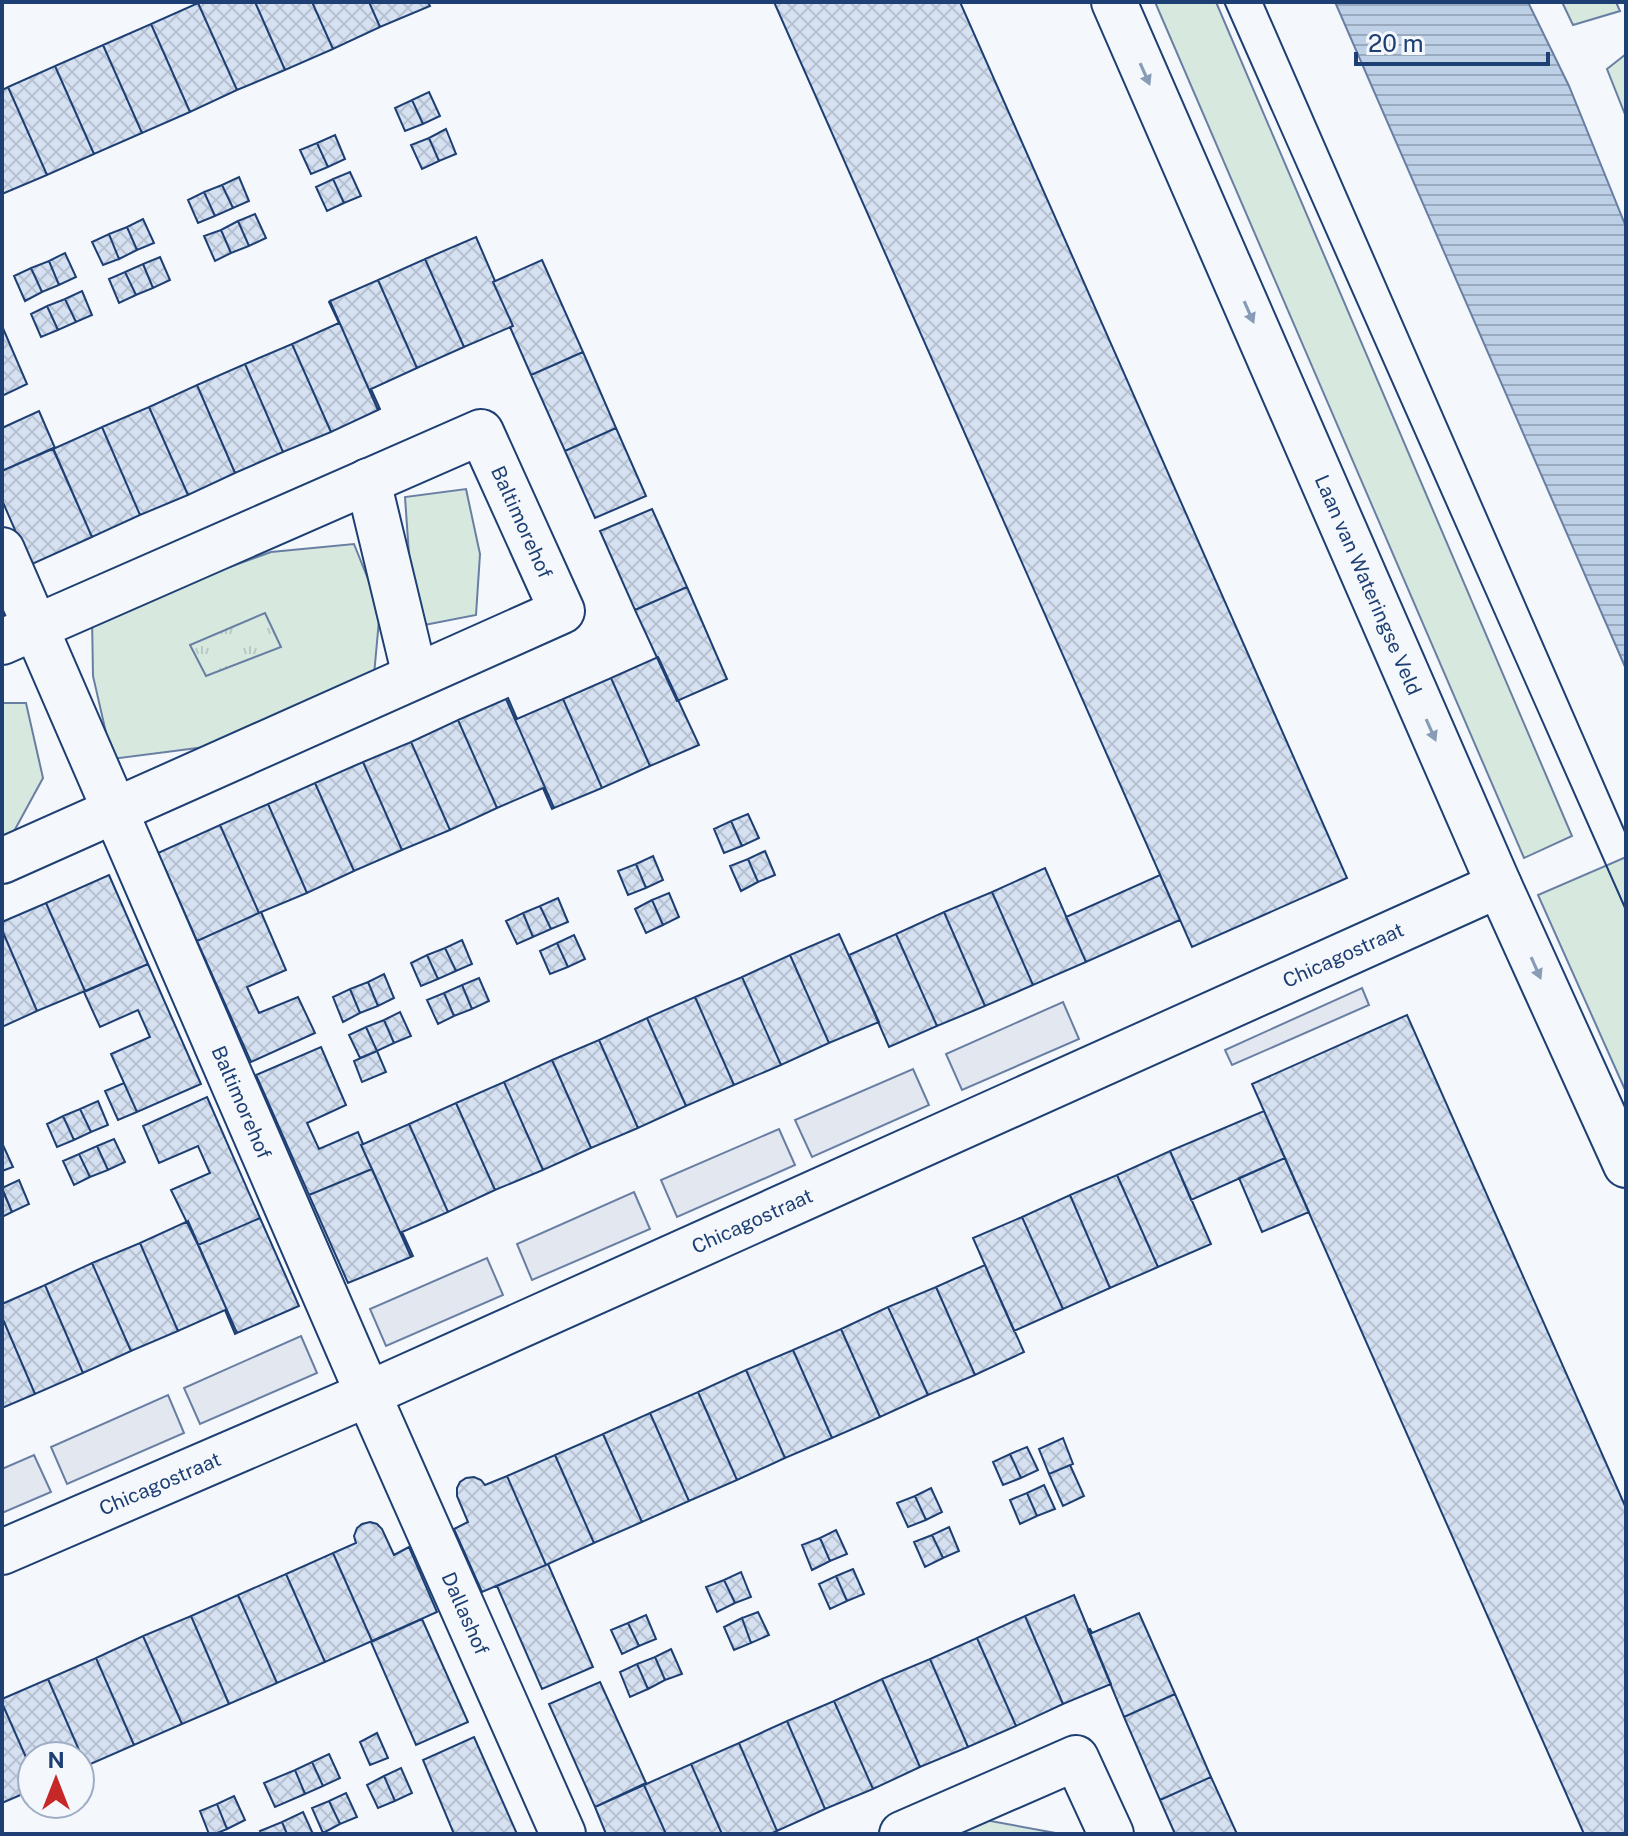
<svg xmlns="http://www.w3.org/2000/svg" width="1628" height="1836" font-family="'Public Sans',sans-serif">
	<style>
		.green { fill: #d7e8df; stroke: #687fa3; stroke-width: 2 }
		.park { fill: url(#park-tufts); stroke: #687fa3; stroke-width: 2 }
		.parking { fill: #e3e8f0; stroke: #687fa3; stroke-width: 2 }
		.water { fill: url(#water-rules); stroke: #687fa3; stroke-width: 2 }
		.building { fill: url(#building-cross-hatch); stroke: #1d3f73; stroke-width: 2 }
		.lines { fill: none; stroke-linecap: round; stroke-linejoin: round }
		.pedestrian-casing { stroke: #1d3f73; stroke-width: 48 }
		.minor-casing { stroke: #1d3f73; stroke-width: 48 }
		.tertiary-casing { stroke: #1d3f73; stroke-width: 48 }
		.pedestrian { stroke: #f4f7fb; stroke-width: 44 }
		.minor { stroke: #f4f7fb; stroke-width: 44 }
		.tertiary { stroke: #f4f7fb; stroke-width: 44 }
		.tram { stroke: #1d3f73; stroke-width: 2 }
		.oneway { fill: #889bb7 }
		.labels { text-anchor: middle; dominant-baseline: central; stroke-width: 6; stroke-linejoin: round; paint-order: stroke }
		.street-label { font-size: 20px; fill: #1d3f73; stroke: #f4f7fb }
	</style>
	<defs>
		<pattern id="park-tufts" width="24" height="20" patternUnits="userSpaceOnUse" patternTransform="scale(2)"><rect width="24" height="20" fill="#d7e8df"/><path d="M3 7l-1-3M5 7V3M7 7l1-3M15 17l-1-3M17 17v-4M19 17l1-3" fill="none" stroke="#b8c8c3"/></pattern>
		<pattern id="water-rules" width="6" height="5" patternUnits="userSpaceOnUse" patternTransform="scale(2)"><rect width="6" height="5" fill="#bed0e5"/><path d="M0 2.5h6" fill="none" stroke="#9aaabe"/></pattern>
		<pattern id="building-cross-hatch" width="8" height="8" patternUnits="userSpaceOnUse" patternTransform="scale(2)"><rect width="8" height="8" fill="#d5e0f0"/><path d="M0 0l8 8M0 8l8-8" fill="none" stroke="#b6c1d1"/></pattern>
	</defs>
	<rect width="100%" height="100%" fill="#f4f7fb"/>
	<path class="green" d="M1155,2H1216L1572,836L1524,858Z
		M1562,2H1616L1620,11L1573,25Z
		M1626,54V117L1607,69Z
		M466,489L480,554L476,615L414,627L405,497Z
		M354,544L380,609L374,675L213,746L112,759L93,676L92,617L271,552Z
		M2,703H26L43,778L6,846L2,847Z
		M1626,857V1092L1538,895Z
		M974,1818L1061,1834H948Z"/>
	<path class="park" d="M265,613L281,647L206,676L190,645Z"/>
	<path class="parking" d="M1362,988L1369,1005L1232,1065L1225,1050Z
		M1063,1002L1079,1039L962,1090L946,1054Z
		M913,1069L929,1105L812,1157L795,1120Z
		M779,1129L795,1165L677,1217L661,1180Z
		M634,1192L650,1229L532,1280L517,1244Z
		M487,1258L503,1295L386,1346L370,1309Z
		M301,1336L317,1373L200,1424L184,1388Z
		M168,1395L184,1433L67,1484L51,1447Z
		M34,1455L51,1492L2,1513V1469Z"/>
	<path class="water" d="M1335,2H1528L1569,86L1626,227V669Z"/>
	<path class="building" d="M201,2H255L285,70L237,90L198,3Z
		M255,2H312L333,49L285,70Z
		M312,2H369L380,27L333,49Z
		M369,2H428L430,6L380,27Z
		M774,2H960L1347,878L1192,947Z
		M198,3L237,90L190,112L151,24Z
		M151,24L190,112L142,133L103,45Z
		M103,45L142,133L94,154L55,66Z
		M55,66L94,154L47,175L8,87Z
		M8,87L47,175L2,194V90Z
		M429,92L440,116L423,124L412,100Z
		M412,100L423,124L405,131L395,108Z
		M446,129L456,154L439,161L429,138Z
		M335,135L345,159L328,167L317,143Z
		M429,138L439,161L422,169L411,145Z
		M317,143L328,167L311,174L300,150Z
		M350,172L361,196L344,203L333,179Z
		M239,177L249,201L233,208L222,185Z
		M333,179L344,203L327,211L316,187Z
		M222,185L233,208L215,216L204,192Z
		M204,192L215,216L198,223L188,200Z
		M255,214L266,238L249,246L238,221Z
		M143,219L154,243L137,250L127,227Z
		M238,221L249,246L231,253L221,230Z
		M127,227L137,250L119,259L109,234Z
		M221,230L231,253L215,261L204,236Z
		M109,234L119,259L103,265L92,242Z
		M476,237L495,281L493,282L513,326L464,347L425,259Z
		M65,253L76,277L59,285L49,261Z
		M160,257L170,280L153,288L143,264Z
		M425,259L464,347L417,368L378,280Z
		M542,260L583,352L531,375L510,327L513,326L493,282Z
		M49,261L59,285L42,292L31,268Z
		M143,264L153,288L136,295L125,272Z
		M31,268L42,292L25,301L14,276Z
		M125,272L136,295L119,303L109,279Z
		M378,280L417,368L371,389L380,409L378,410L330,301Z
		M82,291L92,315L76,322L65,299Z
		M65,299L76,322L58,330L47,306Z
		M330,301L378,410L331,432L292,344L339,323L329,302Z
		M47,306L58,330L41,337L31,314Z
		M2,326L27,384L2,396Z
		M292,344L331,432L283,452L245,364Z
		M583,352L616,428L565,451L531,375Z
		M245,364L283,452L235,473L197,385Z
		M197,385L235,473L188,495L149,407Z
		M149,407L188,495L140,515L102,427Z
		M39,411L55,448L2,471V428Z
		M102,427L140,515L92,537L53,449Z
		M616,428L646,496L595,518L565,451Z
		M53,448L92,537L30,565L2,500V471Z
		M652,509L687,587L635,610L600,531Z
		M687,587L727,679L677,701L635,610Z
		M658,657L699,745L650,766L611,678Z
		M611,678L650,766L602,788L563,699Z
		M508,698L517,719L563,699L602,788L554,808L506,699Z
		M506,699L554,808L552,809L543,788L497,808L458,720Z
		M458,720L497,808L450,830L411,742Z
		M411,742L450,830L402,850L363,762Z
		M363,762L402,850L354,871L315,783Z
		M315,783L354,871L307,893L268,804Z
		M268,804L307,893L259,913L220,825Z
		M748,814L759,838L742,846L731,821Z
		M731,821L742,846L724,853L714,829Z
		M220,825L259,913L197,941L158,853Z
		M765,851L775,875L758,882L748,859Z
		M653,856L663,880L646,888L636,864Z
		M748,859L758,882L741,891L730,866Z
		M636,864L646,888L628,895L618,871Z
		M1045,868L1086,962L1033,985L992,892Z
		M109,875L148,964L85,991L46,903Z
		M1160,875L1180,920L1086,962L1066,917Z
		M992,892L1033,985L985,1006L944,912Z
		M669,893L679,917L663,925L652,900Z
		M558,898L568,922L551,929L540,906Z
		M652,900L663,925L646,933L635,909Z
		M46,903L85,991L37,1011L2,930V922Z
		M540,906L551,929L533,937L523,913Z
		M261,912L286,970L247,987L259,1013L298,997L315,1033L251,1062L197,941Z
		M944,912L985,1006L937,1026L896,934Z
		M523,913L533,937L517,944L506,921Z
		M2,930L37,1011L2,1027Z
		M839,934L879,1022L829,1043L790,955Z
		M896,934L937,1026L889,1047L849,955Z
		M574,935L585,959L568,967L557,943Z
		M462,940L472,964L456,971L445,948Z
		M557,943L568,967L550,974L540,951Z
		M445,948L456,971L438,979L427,955Z
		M427,955L438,979L421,986L411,963Z
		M790,955L829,1043L781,1065L742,977Z
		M148,964L201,1084L137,1112L111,1054L150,1037L138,1010L100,1027L84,992Z
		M384,974L394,998L378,1006L368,982Z
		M742,977L781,1065L734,1085L695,997Z
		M479,978L489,1001L472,1009L462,985Z
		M368,982L378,1006L360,1013L350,989Z
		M462,985L472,1009L454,1016L444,993Z
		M350,989L360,1013L343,1022L333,997Z
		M444,993L454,1016L438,1024L427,1000Z
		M695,997L734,1085L686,1106L647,1018Z
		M400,1012L411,1036L394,1043L384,1020Z
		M1407,1015L1626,1508V1834H1584L1252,1084Z
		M647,1018L686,1106L638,1128L599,1040Z
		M384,1020L394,1043L377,1051L366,1027Z
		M366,1027L377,1051L360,1058L349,1035Z
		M599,1040L638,1128L591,1148L552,1060Z
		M321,1047L346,1105L307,1123L319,1149L358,1132L363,1144L361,1145L372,1169L309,1195L256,1075Z
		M377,1051L386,1072L362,1082L354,1061Z
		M552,1060L591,1148L543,1170L504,1082Z
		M504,1082L543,1170L495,1190L456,1103Z
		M124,1083L137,1112L118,1120L105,1091Z
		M207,1097L260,1218L198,1245L171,1190L210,1173L198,1146L159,1163L143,1126Z
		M98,1101L108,1125L91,1132L80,1109Z
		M456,1103L495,1190L448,1212L409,1124Z
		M80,1109L91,1132L74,1140L63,1116Z
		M1264,1111L1285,1158L1191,1200L1170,1151Z
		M63,1116L74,1140L57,1147L47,1124Z
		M409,1124L448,1212L402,1232L413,1256L411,1257L361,1145Z
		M114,1139L125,1162L108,1170L97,1146Z
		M2,1143L13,1167L2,1171Z
		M97,1146L108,1170L90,1177L79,1154Z
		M1170,1151L1211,1244L1158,1267L1117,1175Z
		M79,1154L90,1177L74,1185L63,1161Z
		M1285,1158L1309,1212L1262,1232L1239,1178Z
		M372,1169L411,1257L348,1283L309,1195Z
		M1117,1175L1158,1267L1110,1288L1070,1195Z
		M19,1180L29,1204L12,1212L2,1188Z
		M2,1189L12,1212L2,1217Z
		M1070,1195L1110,1288L1063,1309L1022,1217Z
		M1022,1217L1063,1309L1014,1331L973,1238Z
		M260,1218L299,1306L237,1333L198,1245Z
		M188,1221L237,1333L235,1334L225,1310L178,1331L140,1243Z
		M140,1243L178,1331L131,1351L92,1263Z
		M92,1263L131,1351L83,1373L45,1285Z
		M985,1265L1024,1352L975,1375L936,1287Z
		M45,1285L83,1373L35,1394L2,1317V1304Z
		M936,1287L975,1375L928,1395L888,1307Z
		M888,1307L928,1395L880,1417L841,1329Z
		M2,1317L35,1394L2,1408Z
		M841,1329L880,1417L832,1438L793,1350Z
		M793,1350L832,1438L785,1458L746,1370Z
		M746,1370L785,1458L737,1480L698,1392Z
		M698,1392L737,1480L689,1501L650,1413Z
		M650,1413L689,1501L642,1522L603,1434Z
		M603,1434L642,1522L594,1543L555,1455Z
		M1063,1438L1073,1464L1049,1474L1039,1449Z
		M1027,1447L1038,1470L1021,1478L1010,1454Z
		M1010,1454L1021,1478L1003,1485L993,1462Z
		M555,1455L594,1543L546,1565L507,1476Z
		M1070,1465L1084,1496L1063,1506L1049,1474Z
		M507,1476L546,1565L482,1592L454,1529L468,1522L457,1496V1488L460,1482L466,1478L474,1477L481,1480L485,1485Z
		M1044,1485L1055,1509L1037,1516L1027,1493Z
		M931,1488L942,1512L926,1520L915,1496Z
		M1027,1493L1037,1516L1020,1524L1010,1500Z
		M915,1496L926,1520L908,1527L897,1503Z
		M370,1522L377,1524L382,1529L394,1555L409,1547L437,1612L372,1641L333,1553L356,1543L354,1536L357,1528L362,1524Z
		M949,1527L959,1551L943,1558L932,1535Z
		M836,1530L847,1554L830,1561L820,1538Z
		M932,1535L943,1558L925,1567L914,1542Z
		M820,1538L830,1561L812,1570L802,1545Z
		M333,1553L372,1641L325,1662L286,1574Z
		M548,1564L593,1667L542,1689L497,1586Z
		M853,1569L864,1594L847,1601L836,1576Z
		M741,1572L751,1597L735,1603L724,1580Z
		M286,1574L325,1662L277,1683L238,1595Z
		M836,1576L847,1601L830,1609L819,1584Z
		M724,1580L735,1603L717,1612L706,1587Z
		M238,1595L277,1683L229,1704L191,1616Z
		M1074,1595L1111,1684L1063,1704L1025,1616Z
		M758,1612L769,1635L751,1643L742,1618Z
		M1139,1613L1175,1694L1124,1717L1088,1630L1090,1629L1092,1633Z
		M646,1615L656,1639L639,1646L628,1623Z
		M191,1616L229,1704L182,1724L143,1636Z
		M1025,1616L1063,1704L1016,1726L977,1638Z
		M742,1618L751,1643L734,1650L724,1627Z
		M422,1619L468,1722L416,1745L371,1642Z
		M628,1623L639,1646L622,1654L611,1630Z
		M143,1636L182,1724L134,1745L96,1658Z
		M977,1638L1016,1726L968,1747L930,1659Z
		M671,1649L682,1674L665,1680L655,1657Z
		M655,1657L665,1680L648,1689L637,1664Z
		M96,1658L134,1745L86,1766L48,1679Z
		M930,1659L968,1747L920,1767L882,1679Z
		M637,1664L648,1689L630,1697L620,1672Z
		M48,1679L86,1766L80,1769V1756H32V1771L2,1703V1699Z
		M882,1679L920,1767L873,1789L834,1701Z
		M600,1682L646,1783L595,1807L549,1704Z
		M1175,1694L1211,1777L1160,1800L1124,1717Z
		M834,1701L873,1789L825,1809L787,1721Z
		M2,1703L32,1771V1790L2,1803Z
		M787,1721L825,1809L777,1831L739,1743Z
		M377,1733L388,1758L370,1765L360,1742Z
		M474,1737L517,1834H454L423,1760Z
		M739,1743L777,1831L770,1834H722L691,1764Z
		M329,1754L340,1778L323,1786L312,1762Z
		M312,1762L323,1786L305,1794L295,1770Z
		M691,1764L722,1834H666L644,1785Z
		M401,1768L412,1793L395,1801L384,1776Z
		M295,1770L305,1794L275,1807L264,1783Z
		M384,1776L395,1801L378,1808L367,1785Z
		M1211,1777L1237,1834H1175L1160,1800Z
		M644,1785L666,1834H606L595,1807Z
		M346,1793L357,1817L340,1824L329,1801Z
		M234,1796L245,1820L227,1829L217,1804Z
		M329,1801L340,1824L323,1833L312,1808Z
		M217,1804L227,1829L215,1834H209L200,1811Z
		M303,1812L313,1834H287L282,1822Z
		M282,1822L287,1834H262L260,1831Z"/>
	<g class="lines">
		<g class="pedestrian-casing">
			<g id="pedestrian">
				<path d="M368,481L415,676"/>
				<path id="s1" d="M2,550L368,1394L563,1834"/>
				<path id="s2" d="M2,642L481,432L562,611L2,861"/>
				<path d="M902,1834L1076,1758L1111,1834"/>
			</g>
		</g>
		<g class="minor-casing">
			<g id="minor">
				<path id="s3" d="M2,1552L368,1394L1499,885"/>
			</g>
		</g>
		<g class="tertiary-casing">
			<g id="tertiary">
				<path id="s4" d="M1114,2L1499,885L1626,1165"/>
			</g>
		</g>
		<use href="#pedestrian" class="pedestrian"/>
		<use href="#minor" class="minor"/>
		<use href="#tertiary" class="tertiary"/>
		<path class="tram" d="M1224,2L1626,910
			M1263,2L1626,834"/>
	</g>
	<defs><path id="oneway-solid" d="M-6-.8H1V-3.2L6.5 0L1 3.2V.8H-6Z" transform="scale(2)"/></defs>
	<g class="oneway">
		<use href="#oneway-solid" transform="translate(1145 74) rotate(66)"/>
		<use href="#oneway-solid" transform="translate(1249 312) rotate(66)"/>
		<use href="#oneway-solid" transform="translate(1431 730) rotate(66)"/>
		<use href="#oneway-solid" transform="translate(1536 968) rotate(66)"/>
	</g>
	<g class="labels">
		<g class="street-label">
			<text stroke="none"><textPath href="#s2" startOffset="622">Baltimorehof</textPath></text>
			<text stroke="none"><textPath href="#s4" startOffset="636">Laan van Wateringse Veld</textPath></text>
			<text stroke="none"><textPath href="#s3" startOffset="1468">Chicagostraat</textPath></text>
			<text stroke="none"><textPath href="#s1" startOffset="602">Baltimorehof</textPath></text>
			<text stroke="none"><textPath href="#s3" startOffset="820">Chicagostraat</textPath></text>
			<text stroke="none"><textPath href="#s3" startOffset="172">Chicagostraat</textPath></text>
			<text stroke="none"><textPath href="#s1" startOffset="1160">Dallashof</textPath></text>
		</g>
	</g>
	<rect width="1628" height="1836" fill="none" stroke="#1d3f73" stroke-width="8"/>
	<g transform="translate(56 1780)"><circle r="38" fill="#f4f7fb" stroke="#9eadc5" stroke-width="2"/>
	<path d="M0-6L14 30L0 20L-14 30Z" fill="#c62828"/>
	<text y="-12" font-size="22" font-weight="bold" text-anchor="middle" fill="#1d3f73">N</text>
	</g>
	<path d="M1356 52v12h192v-12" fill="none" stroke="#1d3f73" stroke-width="4"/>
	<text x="1368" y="52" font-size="24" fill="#1d3f73" stroke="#f4f7fb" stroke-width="6" paint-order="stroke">20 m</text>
</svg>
